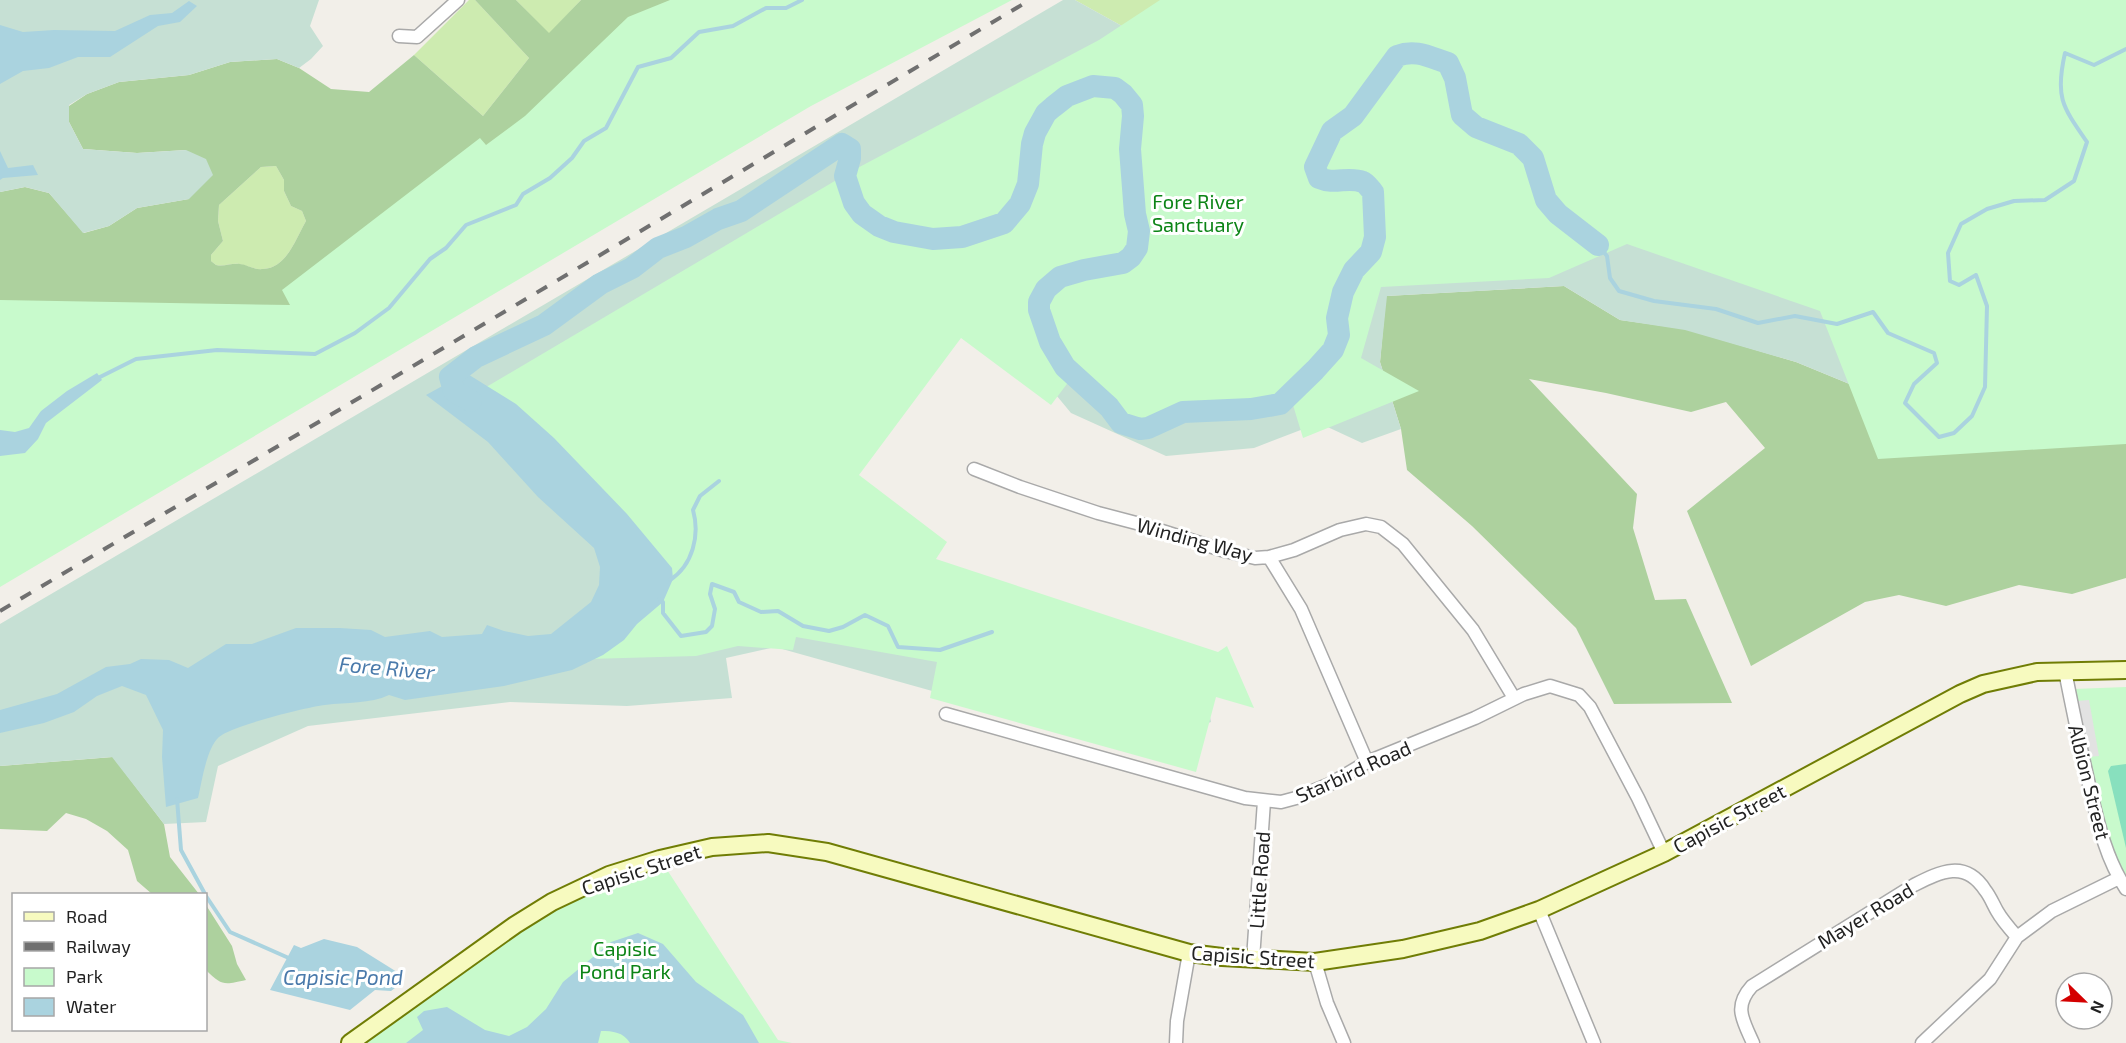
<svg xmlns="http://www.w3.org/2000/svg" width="2126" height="1043" font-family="'Exo 2',sans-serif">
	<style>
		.grass { fill: #cdebb0 }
		.forest { fill: #add19e; fill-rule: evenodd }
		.wetland { fill: #c6e0d4 }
		.park { fill: #c8facc }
		.pitch { fill: #88e0be }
		.parking { fill: #e2e2e2 }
		.water { fill: #aad3df }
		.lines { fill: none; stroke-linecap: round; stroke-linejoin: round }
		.stream { stroke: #aad3df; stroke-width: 4 }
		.river { stroke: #aad3df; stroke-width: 22 }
		.street-casing { stroke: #a9a9a9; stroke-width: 15 }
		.secondary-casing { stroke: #707d05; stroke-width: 20 }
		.street { stroke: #fff; stroke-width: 12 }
		.secondary { stroke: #f7fabf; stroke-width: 16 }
		.rail { stroke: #707070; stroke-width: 4; stroke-dasharray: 12 12; stroke-linecap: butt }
		.labels { text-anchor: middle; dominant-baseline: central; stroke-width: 6; stroke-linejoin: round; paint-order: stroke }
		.park-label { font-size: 20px; fill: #0c8416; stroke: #fff }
		.street-label { font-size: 20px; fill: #222; stroke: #fff }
		.water-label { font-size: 21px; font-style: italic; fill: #4a7aab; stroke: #fff }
	</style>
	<rect width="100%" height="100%" fill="#f2efe9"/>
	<path class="grass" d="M469,0H475L529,58L483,116L414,55Z
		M516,0H581L549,34Z
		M1075,0H1198L1176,56Z
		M276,166L284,180V191L291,206L302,211L306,221C296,238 287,268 263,269C254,270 247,265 239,264C231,263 224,267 216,265L211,261V255L223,241L218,221L219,205L261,167Z"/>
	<path class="forest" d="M475,0H516L549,33L581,0H720L338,311L0,359V192L25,187L49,193L84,233L109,226L137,208L189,199L186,150L137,153L83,149L69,122V106L87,94L119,82L189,75L230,62L277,59L299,68L331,89L369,92L414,55L483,116L529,58ZM276,166L284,180V191L291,206L302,211L306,221C296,238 287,268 263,269C254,270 248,265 240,264C231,263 224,267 216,265L211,261V255L223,241L218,221L219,205L261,167Z
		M1564,286L1620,320L1685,329L1796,362L1886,399L2126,432V578L2072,594L2019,585L1946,606L1899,595L1865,602L1751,666L1687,511L1765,448L1726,402L1691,412L1606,393L1529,379L1637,494L1633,528L1655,600L1686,599L1732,703L1614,704L1576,628L1472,526L1407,470L1401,429L1380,362L1386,296Z
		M113,757L164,824L170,857L199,894H152L137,881L128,850L107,831L86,819L66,813L47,831L0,829V766Z
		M206,905L232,946L237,964L246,980C224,985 222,986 206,970Z"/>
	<path class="wetland" d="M0,0H319L310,26L323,46L311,59L299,68L277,59L230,62L189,75L119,82L87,94L69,105V122L83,149L137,153L186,150L206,159L213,175L189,199L137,208L109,226L83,233L49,193L25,187L0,192Z
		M1063,0H1075L1176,56L1387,46L2126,432L1886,399L1796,362L1685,330L1620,320L1564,286L1387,296L1380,362L1401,429L1362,443L1319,423L1254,448L1166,456L1071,413L1042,378L996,293L804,533L1201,671L1211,722L1160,738H1100L775,647L726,658L732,698L627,706L510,702L308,726L218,766L206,822L164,824L112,757L0,766V624Z"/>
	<path class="park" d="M670,0H1012L811,106L0,587V300L290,305L282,290L480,138L486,145L525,116L628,17Z
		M1160,0H2126V444L1878,459L1820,311L1627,244L1549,278L1381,287L1361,358L1419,391L1303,438L1293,405L1247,412L1224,409L1175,419L1129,420L1082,389L1073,376L1051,405L961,338L859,475L947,542L936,559L1218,652L1227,646L1254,708L1216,697L1196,772L930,698L937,662L796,637L793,650L738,646L696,656L587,659L649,603L471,396L850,172L1099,40Z
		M2126,687V875L2116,860L2106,838L2074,689Z
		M660,859L778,1040L792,1043H350L515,925Z"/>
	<path class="pitch" d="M2126,764V848L2108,771L2111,766Z"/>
	<path class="parking" d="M2089,700L2099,756L2087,757L2077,701Z"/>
	<path class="water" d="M189,1L197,6L180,22L158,26L110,57H78L49,68L23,71L0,84V25L23,32L54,30L115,31L150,15L172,13Z
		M0,151L8,168L33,165L38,175L3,178L0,180Z
		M97,373L102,380L46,423L38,439L25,453L0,456V430L15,432L29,428L41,411L67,391Z
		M466,373L516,404L554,438L627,514L672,568L673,579L663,602L637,624L624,640L603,655L572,670L504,686L405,700L389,695C370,704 347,702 325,705C307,707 231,726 219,737C206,749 202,782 198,798L166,807L162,757L163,730L146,695L122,686L97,696L74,712L44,723L0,733V710L57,694L106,667L130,664L141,659L169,660L188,668L226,644H252L296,628H340L371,630L385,637L430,631L442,637L482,634L487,625L504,631L528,636L551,634L591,602L599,585L600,567L594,548L538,497L488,442L426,395Z
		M638,933L663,944L696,982L743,1015L759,1043H630C623,1032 613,1031 601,1031L598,1043H406L423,1030L417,1017L424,1011L447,1007L485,1030L509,1036L527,1027L546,1009L563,982L611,942Z
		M324,939L357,947L397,972L395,988L391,991L375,990L350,1010L270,990L294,945L301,948Z"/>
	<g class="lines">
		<path class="stream" d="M1598,245L1607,256L1610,278L1619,291L1654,301L1716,309L1758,323L1795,316L1837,324L1873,312L1888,333L1934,353L1937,363L1914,384L1905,403L1939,437L1954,433L1972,416L1985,387L1987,306L1976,275L1959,285L1950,281L1948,253L1961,224L1987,209L2014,201L2045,200L2074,181L2087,142C2062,106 2055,97 2065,53L2094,65L2126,49
			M96,379L136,359L217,350L315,354L355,333L389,308L430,259L446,248L466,225L516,205L523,194L550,178L572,158L584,141L606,128L638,67L671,58L699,32L733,26L766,8H786L802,0
			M670,580C693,565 700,535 693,510L700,496L719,481
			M659,599L663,602V613L681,636L706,632L712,626L715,609L710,594L712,584L734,592L739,602L761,612L778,611L803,626L829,631L843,627L865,615L888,626L898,647L940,650L992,632
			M177,799L181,850L205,894
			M206,896L230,932L291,959"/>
		<path class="river" d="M471,401L454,391L450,377L476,357L544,325L600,284L632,268L658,248L686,237L718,219L741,211L842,144L850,149V158L845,176L854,203L862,214L879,226L894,232L933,239L962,237L1004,223L1020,204L1028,184L1032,144L1035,133L1046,113L1053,107L1067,96L1093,86L1115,88L1123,94L1132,105L1133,116L1130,149L1135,214L1139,231L1137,248L1131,257L1123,263L1084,270L1060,277L1046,289L1039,302V310L1050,342L1065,367L1109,407L1121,423L1140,429L1148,428L1183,412L1251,409L1280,404L1315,370L1333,350L1339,335L1337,318L1343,292L1354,270L1371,252L1375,237L1373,192C1370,189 1366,183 1363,182C1348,176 1335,185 1319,178L1315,167L1332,131L1353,116L1397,56C1416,49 1429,57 1448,63L1455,78L1462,115L1476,127L1519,144L1533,158L1546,200L1558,214L1598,245"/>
		<g class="street-casing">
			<path id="street" d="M399,36L417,37L458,0
				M974,469L1020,487L1098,513L1140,524L1225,551L1255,558L1269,557L1294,550L1340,530L1366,524L1381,527L1403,544L1473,630L1514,698
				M1269,557L1301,609L1367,762
				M2065,671C2073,711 2081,750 2090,789C2098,823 2106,859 2126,889
				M946,714L1245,798L1281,802L1296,798L1330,784L1367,762L1475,718L1524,694L1550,686L1579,695L1590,707L1638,798L1664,853
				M1539,910L1594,1043
				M1253,959L1264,801
				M1315,962L1327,1003L1344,1043
				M1176,1043L1177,1021L1189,953
				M1753,1043C1743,1020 1733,1007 1752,986L1914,885C1940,872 1965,859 1985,890C1990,896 1993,904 1997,911C2002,920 2010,929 2017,937
				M1922,1043L1990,979L2017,937L2052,911L2119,878"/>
		</g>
		<g class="secondary-casing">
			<path id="secondary" d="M350,1043L515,925L552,902L609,875L660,859L712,847L768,843L827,852L1189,953L1222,957L1315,962L1403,949L1480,931L1539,910L1664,853L1960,694L1983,684L2037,672L2126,670"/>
		</g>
		<use href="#street" class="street"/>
		<use href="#secondary" class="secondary"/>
		<path class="rail" d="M0,611L1030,0"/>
	</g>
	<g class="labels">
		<g class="park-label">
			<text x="1198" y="201">Fore River<tspan x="1198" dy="23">Sanctuary</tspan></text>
			<text x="625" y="948">Capisic<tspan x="625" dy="23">Pond Park</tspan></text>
		</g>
		<g class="street-label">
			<text transform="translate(1195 539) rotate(15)">Winding Way</text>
			<text transform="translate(1353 771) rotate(-24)">Starbird Road</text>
			<text transform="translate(2090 782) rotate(76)">Albion Street</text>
			<text transform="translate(1729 818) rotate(-28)">Capisic Street</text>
			<text transform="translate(641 869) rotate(-18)">Capisic Street</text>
			<text transform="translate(1259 880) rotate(-86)">Little Road</text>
			<text transform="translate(1865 915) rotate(-31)">Mayer Road</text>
			<text transform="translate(1253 956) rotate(4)">Capisic Street</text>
		</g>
		<g class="water-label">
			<text transform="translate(387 667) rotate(5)">Fore River</text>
			<text x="343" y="976">Capisic Pond</text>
		</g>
	</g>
	<rect x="12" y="893" width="195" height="138" fill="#ffffff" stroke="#a7a7a7" stroke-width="1.5"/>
	<rect x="24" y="912" width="30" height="9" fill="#f7fabf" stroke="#a7a7a7" stroke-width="1.5"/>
	<text x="66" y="923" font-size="18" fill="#222222">Road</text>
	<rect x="24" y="942" width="30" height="9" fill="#707070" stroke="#a7a7a7" stroke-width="1.5"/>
	<text x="66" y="953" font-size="18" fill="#222222">Railway</text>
	<rect x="24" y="968" width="30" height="18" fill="#c8facc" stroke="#a7a7a7" stroke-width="1.5"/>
	<text x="66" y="983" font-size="18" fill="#222222">Park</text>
	<rect x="24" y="998" width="30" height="18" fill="#aad3df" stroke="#a7a7a7" stroke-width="1.5"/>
	<text x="66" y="1013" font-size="18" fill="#222222">Water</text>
	<g transform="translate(2084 1001) rotate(114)"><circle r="28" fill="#ffffff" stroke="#a7a7a7" stroke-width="1.5"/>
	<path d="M0-4.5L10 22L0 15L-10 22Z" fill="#d40000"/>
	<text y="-9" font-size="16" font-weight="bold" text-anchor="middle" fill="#222222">N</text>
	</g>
</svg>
